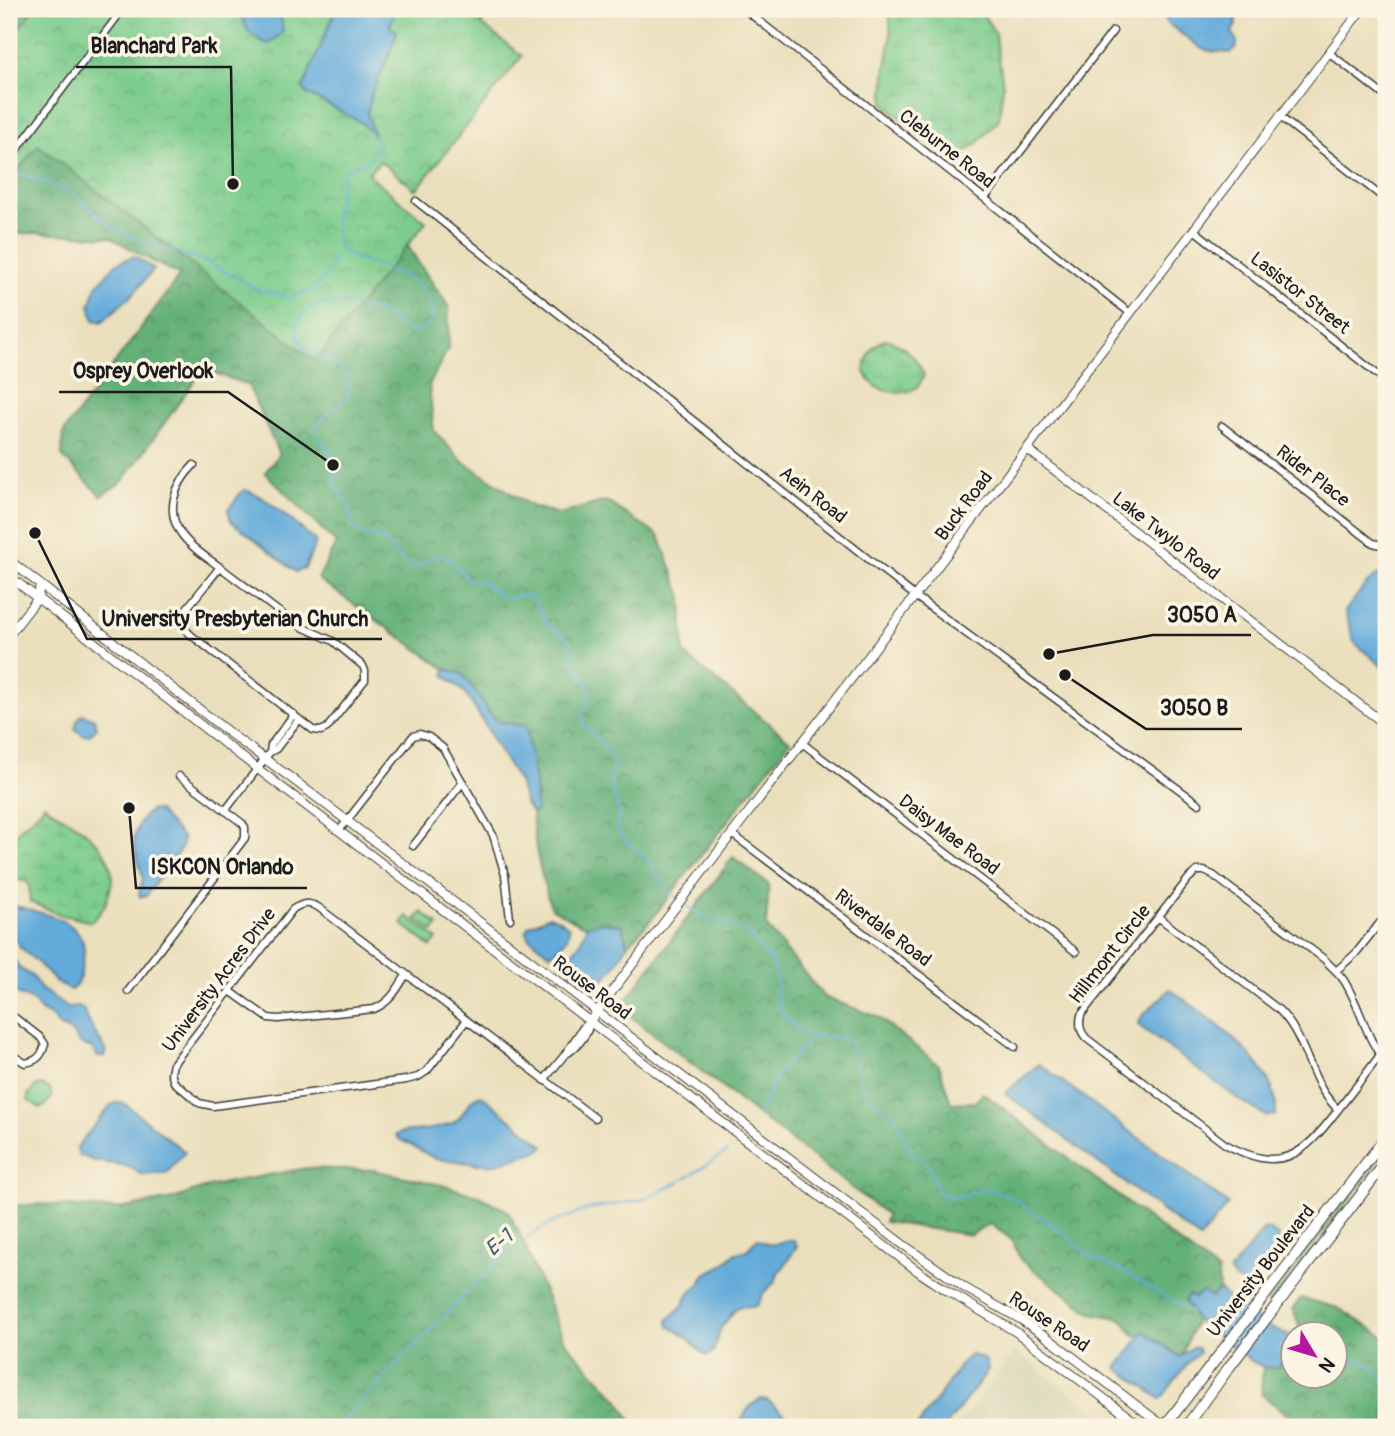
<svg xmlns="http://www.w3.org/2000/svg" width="1395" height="1436" font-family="Pangolin,sans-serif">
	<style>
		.built { fill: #d7d5b5 }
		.grass { fill: url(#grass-dots); stroke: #4c7454; stroke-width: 2 }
		.forest { fill: url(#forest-crowns); stroke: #40664a; stroke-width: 2 }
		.wetland { fill: url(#wetland-marsh); stroke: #4c7454; stroke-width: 2 }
		.park { fill: url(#park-crowns); stroke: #4c7454; stroke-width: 2 }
		.garden { fill: #7bcc8d; stroke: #4c7454; stroke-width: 2 }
		.water { fill: #63abda; stroke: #40647b; stroke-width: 2 }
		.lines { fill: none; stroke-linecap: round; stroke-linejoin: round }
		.stream { stroke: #63abda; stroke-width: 2 }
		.minor-casing { stroke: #3b3934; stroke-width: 9 }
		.tertiary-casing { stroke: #3b3934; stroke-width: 10 }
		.primary-casing { stroke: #3b3934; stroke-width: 12 }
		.minor { stroke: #fff; stroke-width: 6 }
		.tertiary { stroke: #fff; stroke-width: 8 }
		.primary { stroke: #fff; stroke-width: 10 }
		.labels { text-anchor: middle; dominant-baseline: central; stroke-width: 7; stroke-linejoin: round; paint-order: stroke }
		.street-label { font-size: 19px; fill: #1c1c1c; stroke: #fcf5e5 }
		.water-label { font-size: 21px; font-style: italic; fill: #3c5c71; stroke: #fcf5e5 }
		.leader { fill: none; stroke: #1c1c1c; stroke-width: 2.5 }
		.callout-dot { fill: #1c1c1c; stroke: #fcf5e5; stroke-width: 2.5 }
		.callout-label { font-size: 21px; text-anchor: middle; font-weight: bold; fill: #1c1c1c; stroke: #fcf5e5; stroke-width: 7; stroke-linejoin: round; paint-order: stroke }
	</style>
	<defs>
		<pattern id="grass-dots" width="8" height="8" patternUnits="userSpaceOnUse" patternTransform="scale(1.75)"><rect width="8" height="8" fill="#7bcc8d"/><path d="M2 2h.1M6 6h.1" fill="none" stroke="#6aaf79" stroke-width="1.8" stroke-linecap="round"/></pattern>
		<pattern id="forest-crowns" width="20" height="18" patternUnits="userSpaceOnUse" patternTransform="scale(1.75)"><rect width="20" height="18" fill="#64b078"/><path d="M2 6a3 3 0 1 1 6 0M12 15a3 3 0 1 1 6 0" fill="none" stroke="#528e62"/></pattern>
		<pattern id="wetland-marsh" width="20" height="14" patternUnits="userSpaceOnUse" patternTransform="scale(1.75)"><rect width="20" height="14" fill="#7bcc8d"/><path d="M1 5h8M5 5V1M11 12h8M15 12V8" fill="none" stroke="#6aaf79"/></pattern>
		<pattern id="park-crowns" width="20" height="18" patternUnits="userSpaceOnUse" patternTransform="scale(1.75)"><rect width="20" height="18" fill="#7bcc8d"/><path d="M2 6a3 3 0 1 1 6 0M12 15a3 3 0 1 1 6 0" fill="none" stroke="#6aaf79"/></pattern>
	</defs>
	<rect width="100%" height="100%" fill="#fcf5e5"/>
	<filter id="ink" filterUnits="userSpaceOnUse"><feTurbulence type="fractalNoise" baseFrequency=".0143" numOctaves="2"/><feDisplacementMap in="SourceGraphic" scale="14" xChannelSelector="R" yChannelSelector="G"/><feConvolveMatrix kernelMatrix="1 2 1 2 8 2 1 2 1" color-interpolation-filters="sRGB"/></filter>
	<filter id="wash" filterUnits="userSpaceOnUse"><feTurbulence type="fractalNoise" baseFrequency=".00686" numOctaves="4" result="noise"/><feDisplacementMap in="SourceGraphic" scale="28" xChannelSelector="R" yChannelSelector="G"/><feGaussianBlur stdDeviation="1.57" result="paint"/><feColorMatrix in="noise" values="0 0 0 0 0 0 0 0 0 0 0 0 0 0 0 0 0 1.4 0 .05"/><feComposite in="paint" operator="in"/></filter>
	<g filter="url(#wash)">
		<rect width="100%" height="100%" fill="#eadfbc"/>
		<path class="built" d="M1015,1351L1115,1427H957Z"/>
		<path class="grass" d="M1386,1147L1366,1179L1270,1304L1267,1302Z"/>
		<path class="forest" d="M9,9H34L9,42Z
			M37,141L368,175L396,226L416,259L449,307V347L429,385L434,431L462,461L531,506L559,514L606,501L659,536L682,597L684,654L790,741L650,921L627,946L622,925L602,922L587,926L582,925L551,908C541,875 534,847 532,813L536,812L525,726L500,722L490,714L463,674L446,669L318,579L336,543L265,473L279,454L248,385L203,369L123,481L101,496L62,456L63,433L180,275L154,262L110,237L35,233L9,234V179Z
			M733,857L769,885L766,926L824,997L878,1017L939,1065L951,1103L975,1102L983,1093L1218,1272L1219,1290L1212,1297L1195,1298L1188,1295L1185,1301L1196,1320L1181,1357L1144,1331L1140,1336L1134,1335L1122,1319L1091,1313L1021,1260L1011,1239L990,1224L971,1235L884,1222L887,1215L620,1008Z
			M307,1168L373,1170L442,1185L479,1196L508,1211L523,1241L565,1342L619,1400L635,1427H9V1206L42,1204L105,1209L124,1208L173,1199L204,1188L235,1181Z
			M1301,1298L1338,1308L1386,1338V1427H1303L1261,1394L1263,1367L1277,1368L1293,1351L1294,1376H1336V1334H1302L1293,1309Z"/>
		<path class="wetland" d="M889,9H979L995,32L1003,85L999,119L977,144L957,156L937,148L884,104L885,73L891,36Z
			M886,339C903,344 919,359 924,376C923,377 919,385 918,386C905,397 881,393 870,381C869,380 865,371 864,370C869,353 869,348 886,339Z
			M44,804C52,812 62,816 72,822C94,837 119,861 110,890C105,907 104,910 91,922L59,914L30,902L29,884L25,881L9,879C9,857 6,841 24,825C32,818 39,814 44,804Z"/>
		<path class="park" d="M34,9H492L481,24L522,56L416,190L380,161L368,174L426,222L315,361L38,145L9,182V42Z
			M407,916L437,939L431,947L402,924Z
			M42,1085L50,1089L52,1096L45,1106L40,1108L28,1100V1095L36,1086Z"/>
		<path class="garden" d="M422,912L438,925L433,932L416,919Z"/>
		<path class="water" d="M241,9H273L281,17L283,32L269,44C250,38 244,29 241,9Z
			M336,9H402L394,14L390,25L392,29L397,31L387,61L372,92L367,113L374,136L361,122L307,94L303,88Z
			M1169,9H1241L1236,19V25L1232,32L1237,42V47L1230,53L1209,51L1202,49L1167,23L1165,15Z
			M134,256L154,269L134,293L102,322L94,320L90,305L97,285L117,263Z
			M243,490C262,491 301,529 316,542L305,568L296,572L231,521L228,510Z
			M1386,569V670L1354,642L1345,611L1367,583Z
			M446,669L463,674L490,714L500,722L526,726L535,783L536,812L532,813L526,806L519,782L496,746L483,721L464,692L444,675Z
			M82,714L95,719L96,728L90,735H83L75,729L77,721Z
			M151,810L158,811L183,838L182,847L147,895L140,897L139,893L143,878L133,842L138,826L145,815Z
			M12,905C35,912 81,917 84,948C84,953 83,960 82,965C81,975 79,984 71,990L57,983L38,963L20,947L9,931V906Z
			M549,916L560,920L569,927C570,940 560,948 550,954L530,938L526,931L528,926Z
			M601,922L622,925L627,946L614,968L594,989L570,973L565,962L580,943L587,926Z
			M9,954L12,955L19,968L32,976L41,989L68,1008L80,1007L84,1010C88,1024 98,1037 106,1050L104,1057H98L92,1048L80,1044L72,1032L60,1027L52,1017L41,1011L33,1001L17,994L9,984Z
			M1170,989C1204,1015 1265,1054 1275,1098C1276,1103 1276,1109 1276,1115L1266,1116L1238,1099L1138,1025L1142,1016Z
			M1039,1064L1228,1204L1200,1239L1005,1093Z
			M481,1095L544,1146L541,1150L489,1166L484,1163L478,1164L436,1159L399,1139L396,1135L402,1132C417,1130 447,1130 458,1119C468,1109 466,1100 481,1095Z
			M118,1102L125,1104L185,1152L167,1173L142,1175C124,1161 116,1166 96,1161C89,1160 87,1156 79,1156L77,1147L111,1105Z
			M1267,1229L1278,1236L1281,1244L1252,1282L1247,1285C1240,1283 1234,1279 1230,1273V1271L1263,1230Z
			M757,1239L772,1245L787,1240H794L797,1246L783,1268L779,1271L775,1282L764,1292L758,1304L753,1307L741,1306L735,1310L721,1328L713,1352L708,1356L702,1353L688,1338L669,1326L668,1320L684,1304L689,1293L700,1284L705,1274L723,1265L734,1254L747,1250Z
			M1219,1290C1242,1309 1265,1328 1293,1337V1351L1277,1368L1263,1367L1253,1362L1196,1320L1185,1300L1188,1295L1195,1298L1203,1292L1212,1297Z
			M1144,1331L1180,1357L1192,1347L1198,1348L1199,1353L1188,1363L1161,1399L1117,1368Z
			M971,1355L980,1357L986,1361L988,1368L985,1375L945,1427H917L965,1359Z
			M761,1399L767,1400L801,1427H744L741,1423C744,1412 751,1404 761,1399Z"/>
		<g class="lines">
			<path class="stream" d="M369,131L379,144C372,166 360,161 344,172C341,187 333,217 335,230C336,236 338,246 342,250C348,256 357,259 365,262C394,271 428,278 432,313C433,319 431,323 427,327C410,339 394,318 379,312C356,303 309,294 298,323C296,329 297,334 299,339C309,361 333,355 345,372C351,379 349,388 348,397C339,405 325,414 318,424C310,438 333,450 337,463C339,470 336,478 335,485L349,505L352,526L362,534L384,540L408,567L417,566L433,557L447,556L469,580L483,581L501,597L510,598L525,595L532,597L547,623L570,641L571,658L587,680L590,690L582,718L583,724L605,747L615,763L610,780L619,812L617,827L619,832L625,841L643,854L668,891L677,898
				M14,172L72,192L109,225L142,241L203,260L260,290L291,297L312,290L324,278L335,258
				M682,902L694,911L709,919L734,926L750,934L771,960L776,975L777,995L782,1014L789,1021L807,1035L846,1038L851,1042L861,1084L872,1100L896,1117L906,1144L912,1151L929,1165L939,1192L952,1198L988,1189L1006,1195L1042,1217L1090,1256L1124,1272L1192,1312
				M758,1117L777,1074L814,1036
				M1336,1353L1370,1364L1386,1381
				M337,1427L508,1250L547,1225L588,1209L642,1200L679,1182L727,1152"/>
		</g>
	</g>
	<g filter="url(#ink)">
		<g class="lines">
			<g class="minor-casing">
				<path id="minor" d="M744,9L1130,313
					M1328,52L1386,97
					M1279,116L1386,200
					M9,160L123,9
					M985,198L1113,31
					M416,201L915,596L1199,804
					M1194,230L1386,381
					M1222,426L1373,543L1386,546
					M194,465C175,484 164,511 182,535C192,548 207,558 220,567
					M220,567L291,621L302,627L333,641L363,666L365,671V680L327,728L321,731L313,730L191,635C183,627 179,624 183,613Z
					M802,743L1076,952
					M270,752L271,745L294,714
					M225,811L270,752L276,749L299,719
					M339,831L413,736L420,734L429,737L443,748L493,835L505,875L510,919
					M732,834L1015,1047
					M413,846L463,782
					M1158,917L1278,1009C1301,1031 1306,1061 1321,1088C1325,1096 1332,1103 1338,1110
					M1336,971L1356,953L1386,915
					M128,991L245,838V827L242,823L179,776
					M230,991L268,1018L278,1019L374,1009C391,1002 397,989 406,975
					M9,1013L40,1037L45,1044C42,1056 37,1061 25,1063L9,1053
					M466,1021L427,1071L418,1077L406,1080L213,1106L199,1103L174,1082L171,1073L173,1064L293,909C303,903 307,902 318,907L595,1118
					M1386,1047L1380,1055C1366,1074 1352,1092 1337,1111C1302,1157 1281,1174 1225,1144L1086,1038C1080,1031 1079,1025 1081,1015L1189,878L1197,871H1204L1213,875L1324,959C1331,967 1341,974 1346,984C1362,1011 1365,1037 1386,1063
					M568,1053C578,1046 589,1034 590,1021
					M544,1080L563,1057L584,1026L590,1021"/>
			</g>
			<g class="tertiary-casing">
				<path id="tertiary" d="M1027,449L1386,725
					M9,560L232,735L291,778L901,1243L965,1288L1020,1319L1044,1335L1165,1427
					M9,576L225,744L919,1272L949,1292L1016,1332L1142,1427
					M9,635L38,598L40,584
					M590,1021L668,917L915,596L1362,9"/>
			</g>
			<g class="primary-casing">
				<path id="primary" d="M1164,1427L1386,1137
					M1186,1427L1230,1366L1386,1162"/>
			</g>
			<use href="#minor" class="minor"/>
			<use href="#tertiary" class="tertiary"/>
			<use href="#primary" class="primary"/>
		</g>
	</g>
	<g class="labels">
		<g class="street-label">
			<text transform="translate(947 149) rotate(38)">Cleburne Road</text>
			<text transform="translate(1300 293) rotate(38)">Lasistor Street</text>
			<text transform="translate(1313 476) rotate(38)">Rider Place</text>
			<text transform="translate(813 495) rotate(38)">Aein Road</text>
			<text transform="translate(964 506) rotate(-53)">Buck Road</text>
			<text transform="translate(1166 536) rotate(38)">Lake Twylo Road</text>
			<text transform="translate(949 835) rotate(37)">Daisy Mae Road</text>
			<text transform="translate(883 928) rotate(37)">Riverdale Road</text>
			<text transform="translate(1110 954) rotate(-52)">Hillmont Circle</text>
			<text transform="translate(219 980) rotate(-53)">University Acres Drive</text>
			<text transform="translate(592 988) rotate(37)">Rouse Road</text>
			<text transform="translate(1261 1271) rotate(-52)">University Boulevard</text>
			<text transform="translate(1049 1322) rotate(34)">Rouse Road</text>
		</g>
		<g class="water-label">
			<text transform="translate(499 1243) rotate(-40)">E-1</text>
		</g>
	</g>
	<path class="leader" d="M233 184L231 67H76M333 465L228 392H59M1049 654L1153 635H1251M35 533L87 639H382M1065 675L1146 729H1242M129 808L136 888H307"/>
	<g class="callout-dot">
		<circle cx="233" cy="184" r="7"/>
		<circle cx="333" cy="465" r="7"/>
		<circle cx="1049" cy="654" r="7"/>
		<circle cx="35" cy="533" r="7"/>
		<circle cx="1065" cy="675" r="7"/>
		<circle cx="129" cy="808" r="7"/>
	</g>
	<g class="callout-label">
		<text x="154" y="53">Blanchard Park</text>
		<text x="143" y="378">Osprey Overlook</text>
		<text x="1202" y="622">3050 A</text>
		<text x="235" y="626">University Presbyterian Church</text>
		<text x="1194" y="715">3050 B</text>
		<text x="222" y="874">ISKCON Orlando</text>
	</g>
	<rect width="1395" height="1436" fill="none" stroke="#fcf5e5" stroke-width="35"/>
	<g transform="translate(1314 1355) rotate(128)"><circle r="33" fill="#fcf5e5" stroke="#a29e95" stroke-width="2"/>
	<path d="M0-5L12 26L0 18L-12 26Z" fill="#b5179e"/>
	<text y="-10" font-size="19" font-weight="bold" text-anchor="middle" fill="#1c1c1c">N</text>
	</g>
</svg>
